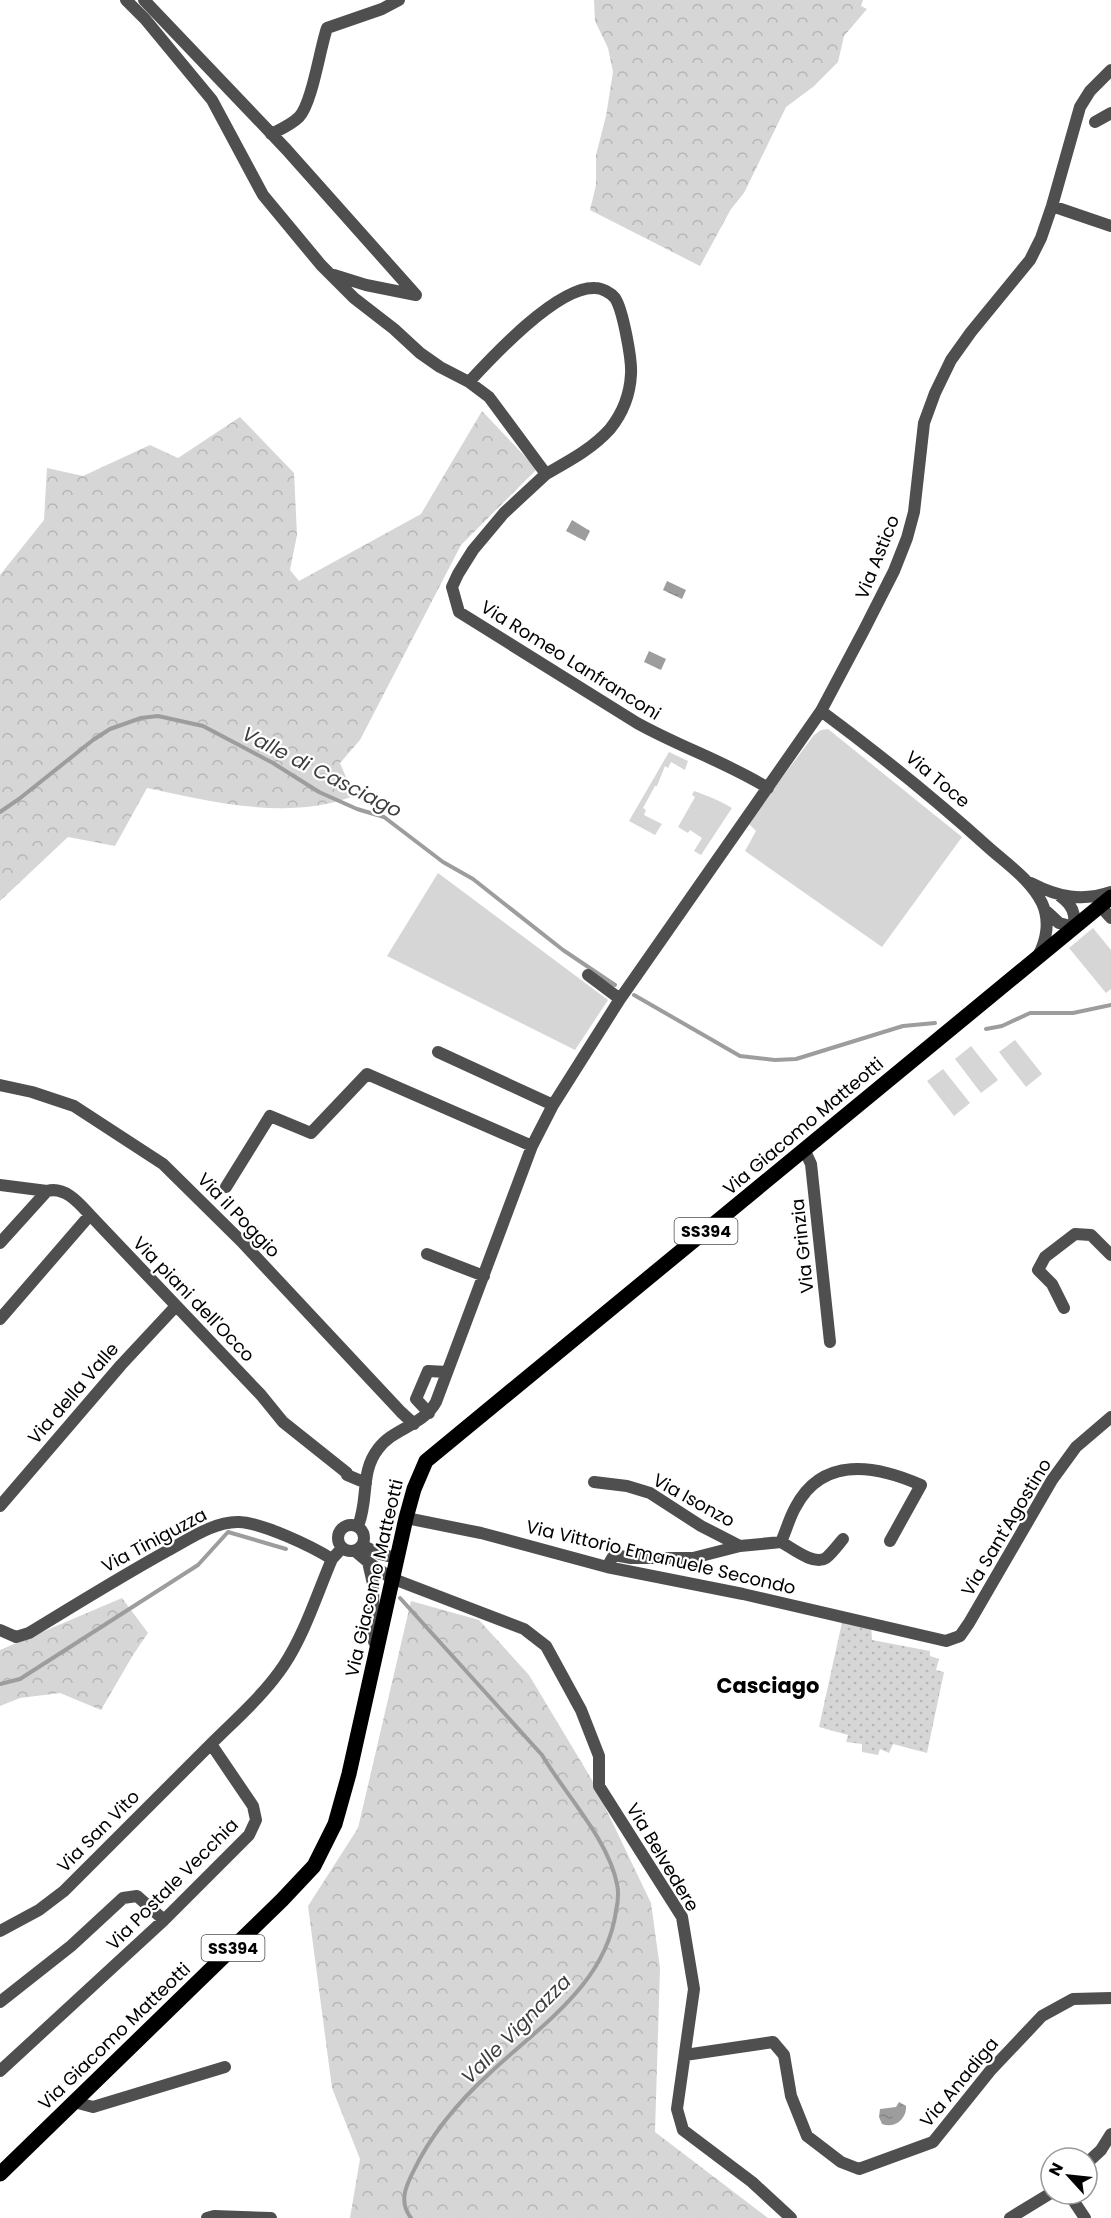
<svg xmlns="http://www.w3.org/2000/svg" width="1111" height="2218" font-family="Poppins,sans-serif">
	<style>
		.green { fill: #d6d6d6 }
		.forest { fill: url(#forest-crowns) }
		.garden { fill: url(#garden-dots) }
		.water { fill: url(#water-ripples) }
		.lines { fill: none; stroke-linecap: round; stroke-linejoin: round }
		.stream { stroke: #9d9d9d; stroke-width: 4 }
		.minor { stroke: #4f4f4f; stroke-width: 12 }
		.primary { stroke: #000; stroke-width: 15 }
		.labels { text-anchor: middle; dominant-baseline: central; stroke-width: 4.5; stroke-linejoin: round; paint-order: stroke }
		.shield { fill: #fff; stroke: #4c4c4c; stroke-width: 1.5 }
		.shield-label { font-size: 16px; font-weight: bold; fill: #000 }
		.street-label { font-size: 18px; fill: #000; stroke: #fff }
		.water-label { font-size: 20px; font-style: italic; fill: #3e3e3e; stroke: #fff }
		.quarter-label { font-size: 21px; font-weight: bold; fill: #000; stroke: #fff }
	</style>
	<defs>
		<pattern id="forest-crowns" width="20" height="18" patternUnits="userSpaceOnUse" patternTransform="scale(1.5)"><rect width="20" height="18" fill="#d6d6d6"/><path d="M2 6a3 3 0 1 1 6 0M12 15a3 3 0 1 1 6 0" fill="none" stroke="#b6b6b6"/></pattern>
		<pattern id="garden-dots" width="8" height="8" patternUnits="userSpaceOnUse" patternTransform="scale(1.5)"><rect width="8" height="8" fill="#d6d6d6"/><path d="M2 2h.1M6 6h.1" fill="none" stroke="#b6b6b6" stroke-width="1.8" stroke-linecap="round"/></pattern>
		<pattern id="water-ripples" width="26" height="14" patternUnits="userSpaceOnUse" patternTransform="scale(1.5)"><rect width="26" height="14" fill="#9d9d9d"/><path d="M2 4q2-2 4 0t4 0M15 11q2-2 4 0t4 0" fill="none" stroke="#858585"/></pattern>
	</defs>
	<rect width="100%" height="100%" fill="#fff"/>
	<path class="green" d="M828,729L962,837L882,947L745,851L756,831L748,823L814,735L821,730Z
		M669,752L688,761L685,770L671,762L668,768L665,766L657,786H655L643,808L646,810L644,815L662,824L655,835L629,821Z
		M694,791C708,796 719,800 732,808L701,855L694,851L702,838L690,830L688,833L678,827L695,797L692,795Z
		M438,873L608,1000L575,1050L387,956Z
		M1093,928L1111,950V989L1106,993L1069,948Z
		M1015,1040L1042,1074L1026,1087L999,1052Z
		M971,1046L998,1080L981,1093L955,1059Z
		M943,1069L970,1103L954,1116L927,1081Z"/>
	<path class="forest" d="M594,0H863L861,6L867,9L844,36L838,62L813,87L786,107L744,193L731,209L700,266L590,210L596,185V155L606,116L613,72L608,48L595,21Z
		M482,411L537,469L461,545L360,740L340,763L354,796C287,821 214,802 147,788L115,846L68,837L0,901V575L44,520L47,468L83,476L150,445L178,458L240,417L294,473L297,535L290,570L299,581L421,514Z
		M122,1598L148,1633L133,1655L101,1710L60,1693L20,1698L0,1706V1650Z
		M411,1601L479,1620L529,1675L592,1780L651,1903L660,1968L655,2132L768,2218H350L360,2159L332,2088L308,1906L358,1828Z"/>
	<path class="garden" d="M843,1618L871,1624L872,1640L930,1651V1656L939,1659L936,1670L944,1672L927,1753L893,1744L889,1753L880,1749L878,1755L862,1752V1744L846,1742L848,1735L819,1727Z"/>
	<path class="water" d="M572,520L590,531L585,541L566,531Z
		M667,581L686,590L682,599L663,590Z
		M649,651L666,659L661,670L644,662Z
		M899,2102L906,2106C907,2119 894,2129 882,2124L879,2117L880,2109L896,2107Z"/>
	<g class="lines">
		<path class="stream" d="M0,812L19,799L93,740L110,729L141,718L158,716L203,726L273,763L319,792L357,809L384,817L443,862L473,879L563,950L615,985
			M634,995L740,1056L775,1060L796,1059L903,1026L935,1023
			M986,1029L1002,1026L1030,1013H1073L1111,1005
			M400,1598L542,1755C565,1794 608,1839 617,1884C619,1893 618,1902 616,1911C606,1984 541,2025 491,2072C460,2100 431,2134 413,2172C405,2188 399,2202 411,2218
			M0,1684L20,1679L198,1565L228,1532L286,1549"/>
		<path class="minor" d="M126,0L145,19L212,100L263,195L321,265L354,298L394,329L420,353L440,367L469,382L489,397L546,474L504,513L473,550L458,574L452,587L459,612L637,723C680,747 726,762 768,788
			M144,0L286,149L416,295L366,285L334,275
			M1095,122L1111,113
			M271,134C281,129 291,125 299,117C312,104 320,48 327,28L382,9L399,0
			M1052,206L1111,226
			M469,382C494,355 558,286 595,288C602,288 611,293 615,298C623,310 632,360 631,374C630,394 622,414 610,429C592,449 569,461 546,474
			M821,711C879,754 934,798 988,847C1007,864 1031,880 1042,903C1050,920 1047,940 1038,956
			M1031,883C1058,897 1082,902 1111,892
			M1100,906L1111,918
			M1045,910L1059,923L1074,927C1076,913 1072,905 1060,896
			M588,975L620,999
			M438,1052L553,1105
			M0,1085L32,1092L74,1106L163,1164L241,1241L401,1412L414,1424
			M804,1149L811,1164L830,1342
			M0,1185L47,1191
			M226,1187L270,1116L311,1133L367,1074L532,1146
			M0,1243L47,1191C65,1186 79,1203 90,1215L261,1395L283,1422L347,1473V1475L366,1483
			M427,1254L484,1276
			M1064,1308L1052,1284L1038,1270L1045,1257L1075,1234L1091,1235L1111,1255
			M0,1319L90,1215
			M429,1413L416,1399L428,1371L447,1372
			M594,1482L627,1486L650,1493L701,1526L740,1546
			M0,1506L121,1365L176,1306
			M406,1518L481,1533L607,1567L743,1594L946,1641L960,1636L969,1623L1052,1480L1076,1447L1111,1417
			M338 1538a13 13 0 1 1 26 0a13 13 0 1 1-26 0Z
			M358,1526C369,1499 360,1472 378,1449C393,1428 423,1426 436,1402L532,1146L553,1105L620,999L821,711L864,630L894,571L907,538L914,512L924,423L935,393L951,360L971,332L1030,260L1041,238L1052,206L1080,107L1090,91L1111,70
			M781,1542C792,1548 814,1566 826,1558C832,1553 838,1545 843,1539
			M362,1545L380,1554L396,1558
			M355,1551L368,1562L391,1578L524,1629L546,1646L581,1710L599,1756V1786L682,1917L694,1989L677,2109L683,2130L752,2182L791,2218
			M368,1562L373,1584L374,1642
			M607,1567L614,1555L631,1558H693L740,1546L781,1542C786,1531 789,1519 795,1508C822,1455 876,1465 921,1485L890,1541
			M0,1630L16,1637L29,1633C75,1605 120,1577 167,1551C188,1540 214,1521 239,1522C263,1523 311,1546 332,1559
			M0,1931L39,1910L64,1891L211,1744
			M0,2002L71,1946L123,1898L137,1896L164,1920
			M685,2055L773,2042L784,2055L791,2096L807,2136L841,2162L859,2169L933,2142L990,2071L1042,2016L1073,1999L1111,1998
			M0,2071L164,1920L249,1835L256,1820L253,1806L211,1744C236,1719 264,1695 284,1665C305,1633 317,1594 332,1559L342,1548
			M74,2102L93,2107L225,2067
			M1087,2163L1101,2150L1111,2134
			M1069,2194L1085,2218
			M207,2218L214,2216L271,2218
			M1010,2218L1051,2193"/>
		<path class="primary" d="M0,2174L282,1900L314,1866L335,1824L349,1774L406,1518L414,1489L426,1461L1111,897"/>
	</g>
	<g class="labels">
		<g class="shield">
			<rect x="674.5" y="1218" width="63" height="26" rx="4.5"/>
			<rect x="201.5" y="1935" width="63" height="26" rx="4.5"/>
		</g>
		<g class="shield-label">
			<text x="706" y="1231">SS394</text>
			<text x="233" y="1948">SS394</text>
		</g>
		<g class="street-label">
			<text transform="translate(877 557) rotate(-68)">Via Astico</text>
			<text transform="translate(571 660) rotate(32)">Via Romeo Lanfranconi</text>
			<text transform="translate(938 779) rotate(40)">Via Toce</text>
			<text transform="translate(803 1126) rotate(-40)">Via Giacomo Matteotti</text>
			<text transform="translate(239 1215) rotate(46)">Via il Poggio</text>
			<text transform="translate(802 1246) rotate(-96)">Via Grinzia</text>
			<text transform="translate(194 1299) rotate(46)">Via piani dell'Occo</text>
			<text transform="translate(73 1393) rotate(-49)">Via della Valle</text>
			<text transform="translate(694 1500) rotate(29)">Via Isonzo</text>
			<text transform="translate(1006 1527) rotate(-59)">Via Sant'Agostino</text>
			<text transform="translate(154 1540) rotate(-28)">Via Tiniguzza</text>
			<text transform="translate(661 1557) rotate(13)">Via Vittorio Emanuele Secondo</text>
			<text transform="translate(374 1578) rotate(-77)">Via Giacomo Matteotti</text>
			<text transform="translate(98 1831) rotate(-45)">Via San Vito</text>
			<text transform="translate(663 1857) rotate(59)">Via Belvedere</text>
			<text transform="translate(172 1884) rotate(-45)">Via Postale Vecchia</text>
			<text transform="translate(114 2036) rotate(-44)">Via Giacomo Matteotti</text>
			<text transform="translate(959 2082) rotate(-50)">Via Anadiga</text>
		</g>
		<g class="water-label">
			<text transform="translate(322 772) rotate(27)">Valle di Casciago</text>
			<text transform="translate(516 2029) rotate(-45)">Valle Vignazza</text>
		</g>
		<g class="quarter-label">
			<text x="768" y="1685">Casciago</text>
		</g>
	</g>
	<g transform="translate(1069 2176) rotate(297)"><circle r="28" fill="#ffffff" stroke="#999999" stroke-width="1.5"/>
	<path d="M0-4.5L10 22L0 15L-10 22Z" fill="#000000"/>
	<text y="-9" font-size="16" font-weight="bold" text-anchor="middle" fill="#000000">N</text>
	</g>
</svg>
